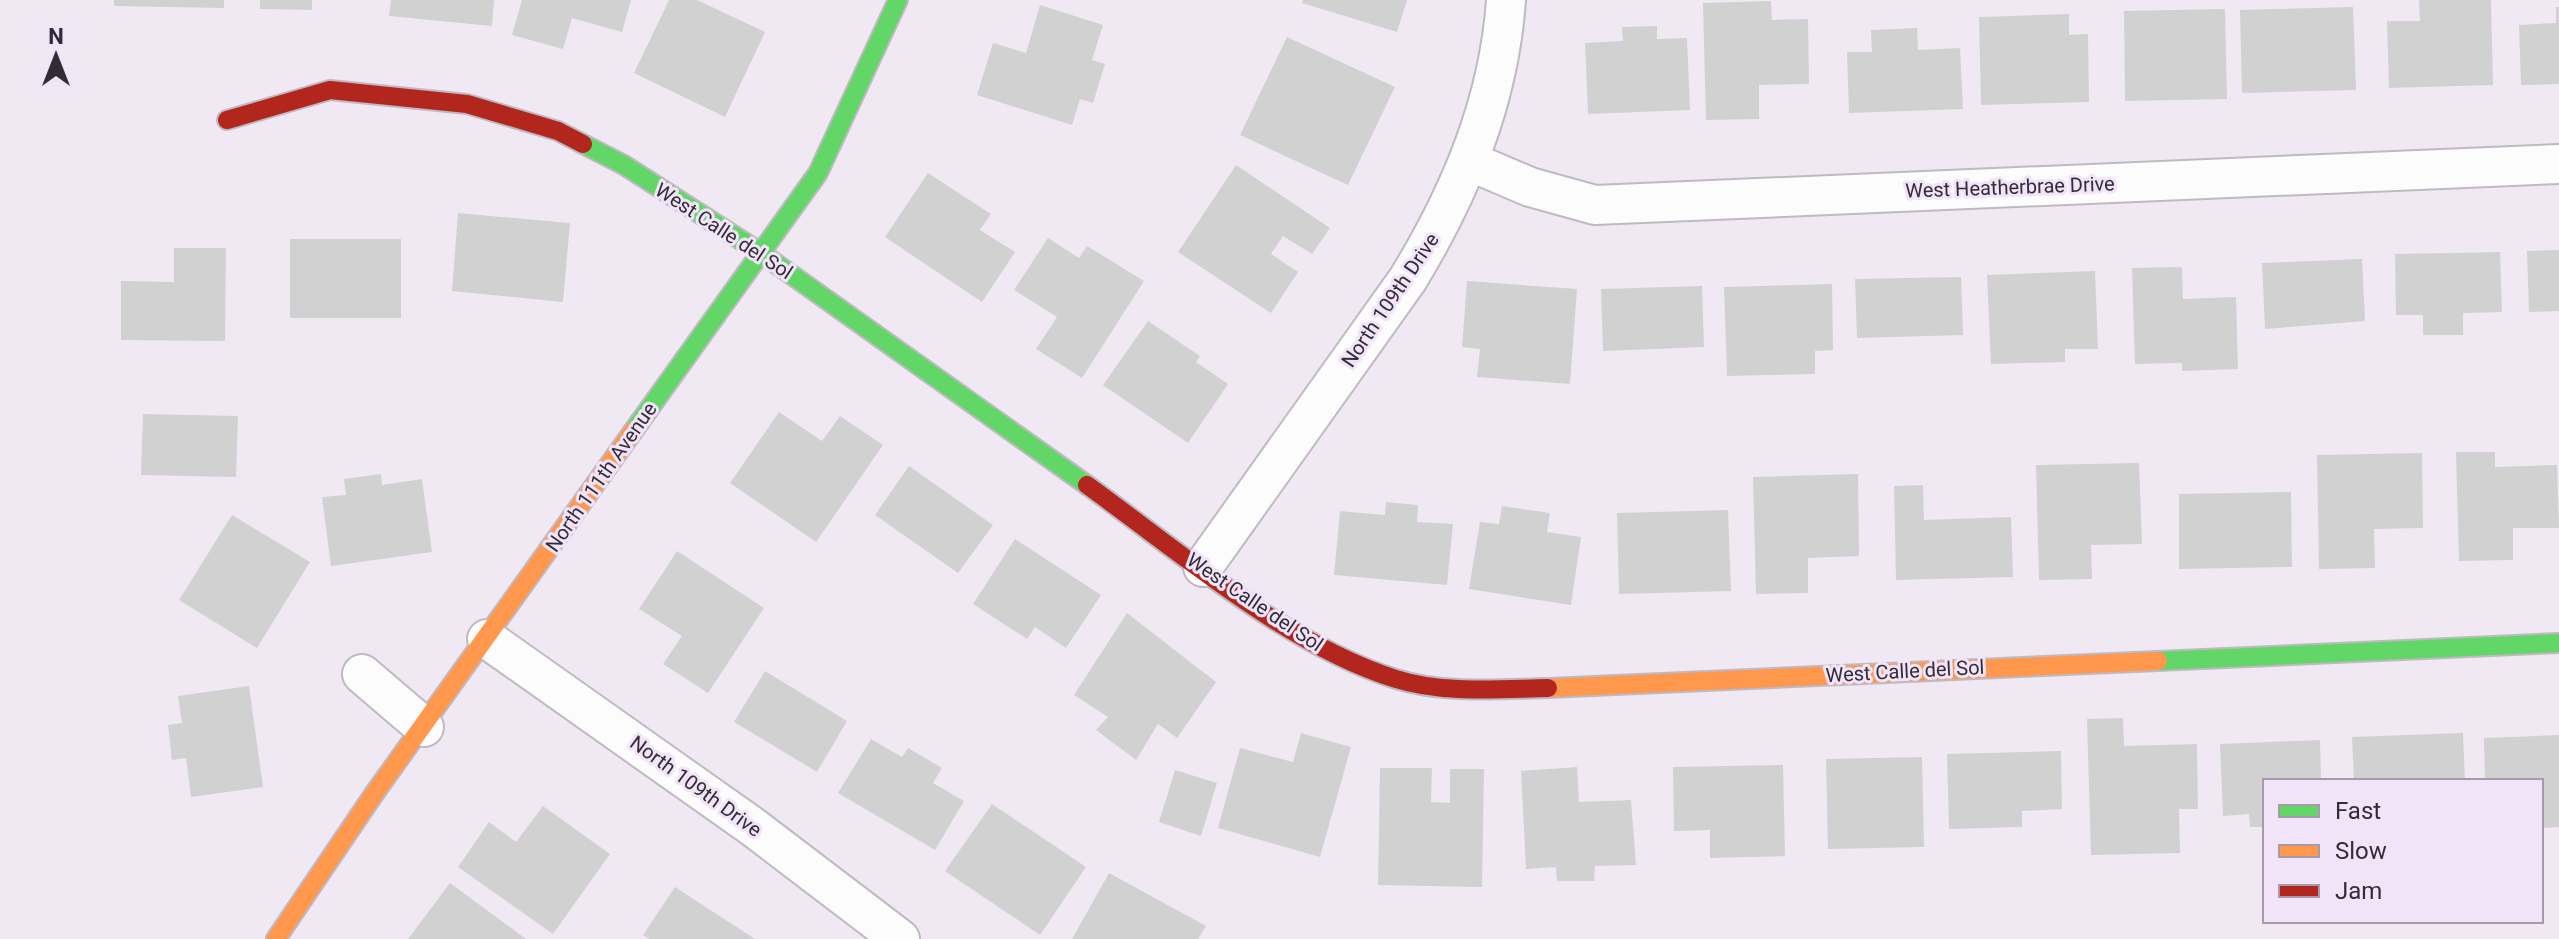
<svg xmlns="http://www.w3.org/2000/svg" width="2559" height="939" font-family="Roboto,sans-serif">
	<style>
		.building { fill: #d2d1d2 }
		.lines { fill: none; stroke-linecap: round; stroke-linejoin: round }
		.street-casing { stroke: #bfbac2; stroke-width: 42 }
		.fast-casing { stroke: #bfbac2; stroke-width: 22 }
		.slow-casing { stroke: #bfbac2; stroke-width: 22 }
		.jam-casing { stroke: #bfbac2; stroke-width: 22 }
		.street { stroke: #fdfcfd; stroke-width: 38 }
		.fast { stroke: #63d668; stroke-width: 18 }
		.slow { stroke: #ff974d; stroke-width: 18 }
		.jam { stroke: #b3261e; stroke-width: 18 }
		.labels { text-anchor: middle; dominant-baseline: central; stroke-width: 6; stroke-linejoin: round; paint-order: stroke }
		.street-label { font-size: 20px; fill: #322d35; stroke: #f1e4f9 }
	</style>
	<rect width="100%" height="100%" fill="#f0e9f4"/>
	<path class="building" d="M114,0H224V8L114,6Z
		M260,0H312V10L260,9Z
		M391,0H494L492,26L389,16Z
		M522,0H631L622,32L572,18L563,49L512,35Z
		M669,0H697L765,32L725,117L634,73Z
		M1303,0H1407L1397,32L1302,3Z
		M2419,0H2491L2493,85L2389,88L2387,21H2420Z
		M1771,1L1772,20L1808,19L1809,84L1759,85V119L1706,120L1703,3Z
		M1040,5L1103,25L1092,60L1105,64L1093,103L1080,99L1072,125L977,95L993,43L1026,53Z
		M2353,7L2356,90L2242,93L2240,10Z
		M2556,7H2559V84L2521,85L2519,25L2556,23Z
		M2225,9L2227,99L2125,101L2124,11Z
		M2069,14V35L2088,34L2089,102L1981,105L1979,17Z
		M1657,26V39L1687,38L1690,110L1588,114L1585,43L1623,41L1622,27Z
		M1917,28L1918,50L1960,48L1963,109L1849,113L1847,52H1872L1871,30Z
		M1287,37L1395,87L1348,185L1240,135Z
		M1236,165L1330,228L1312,254L1283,236L1271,254L1298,272L1271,313L1178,252Z
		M928,173L991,214L980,230L1015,252L982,302L885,237Z
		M458,213L570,223L563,302L452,291Z
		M1048,238L1079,258L1087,246L1144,281L1082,378L1036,349L1057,317L1014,290Z
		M290,239H401V318H290Z
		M174,248H226L225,341L121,340V281L174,282Z
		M2559,250V311L2529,312L2527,251Z
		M2500,252L2502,312L2463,313V335H2423V315H2396L2395,254Z
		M2362,259L2365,321L2265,329L2262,263Z
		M2182,267L2183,299L2236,297L2238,369L2182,371V363L2135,364L2132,268Z
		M2095,271L2098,349H2065V362L1991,364L1987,275Z
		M1961,277L1963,335L1857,338L1855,279Z
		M1467,281L1577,289L1570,384L1477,377L1480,349L1462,347Z
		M1832,284L1833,350L1815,351V374L1727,376L1724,287Z
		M1702,286L1704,347L1603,351L1601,289Z
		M1148,321L1200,356L1196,362L1228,384L1188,443L1103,385Z
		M779,412L822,441L840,416L883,445L816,542L730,483Z
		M143,414L238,416L236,477L141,475Z
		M2456,452H2495V467L2557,465L2559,528H2513V560L2459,561Z
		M2422,453L2423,528L2374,529L2375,568L2319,569L2317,455Z
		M2139,463L2142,544L2091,545L2092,579L2039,580L2036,465Z
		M909,466L993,525L958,573L875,515Z
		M381,474L382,485L422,479L432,552L331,566L322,497L346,495L344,479Z
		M1858,474L1859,556L1808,558V593L1756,594L1753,477Z
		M1923,485L1924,520L2011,517L2013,577L1896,580L1894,486Z
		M2291,492L2292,567L2179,569V494Z
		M1386,502L1418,505L1417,522L1453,524L1447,585L1334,575L1340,511L1385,515Z
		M1502,506L1550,513L1547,532L1581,537L1571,605L1469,589L1480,522L1499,524Z
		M1728,510L1731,591L1619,594L1617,513Z
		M232,515L310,562L257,648L179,600Z
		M1015,539L1101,595L1066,648L1035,627L1027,639L973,604Z
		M677,551L764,608L708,693L663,664L682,636L639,609Z
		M1127,613L1216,682L1177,738L1158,724L1136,760L1096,730L1108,717L1074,695Z
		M765,671L847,721L817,772L734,722Z
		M249,686L263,787L191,797L186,758L172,760L168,725L182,723L178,696Z
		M2123,718L2124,746L2197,744L2198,809H2179L2180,853L2091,855L2087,719Z
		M1301,733L1351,747L1320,857L1218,828L1240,748L1293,762Z
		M2463,733L2465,781H2354L2352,737Z
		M2559,735V827L2541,828V781H2485L2484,738Z
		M871,739L902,757L908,748L942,768L933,783L964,801L935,850L838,793Z
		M2320,740L2321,781H2265V827H2250L2249,814L2223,816L2220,744Z
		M2061,751L2062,809L2022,811V827L1949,829L1947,754Z
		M1922,757L1924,847L1828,849L1826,759Z
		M1783,765L1785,856L1710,858V830L1674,831L1673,767Z
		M1577,767L1579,802L1631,800L1636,865L1595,866L1594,881H1557L1556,867L1526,869L1521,771Z
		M1380,768H1432L1431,802L1450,803V769H1484L1482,887L1378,885Z
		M1175,770L1217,783L1201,836L1159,822Z
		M992,804L1086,867L1040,935L945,871Z
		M543,806L610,854L553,934L458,867L489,822L516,842Z
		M1109,873L1206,926L1198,939H1072Z
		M450,883L526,939H408Z
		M675,887L755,939H649L643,935Z"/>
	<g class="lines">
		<g class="street-casing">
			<path id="street" d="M1469,161L1530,187L1595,205L2559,164
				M1203,567L1408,279C1461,192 1499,101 1506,0
				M487,639L753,827L900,939
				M362,674L424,727"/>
		</g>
		<g class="fast-casing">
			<path id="fast" d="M583,144L624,165L761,253L1087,485
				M634,430L818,173L898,0
				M2158,661L2559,643"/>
		</g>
		<g class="slow-casing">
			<path id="slow" d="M1548,688L2158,661
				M276,939L374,794L634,430"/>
		</g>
		<g class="jam-casing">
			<path id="jam" d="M227,120L330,90L467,104L558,131L583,144
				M1087,485C1180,552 1287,645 1396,679C1443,694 1499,689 1548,688"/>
		</g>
		<use href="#street" class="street"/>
		<use href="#fast" class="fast"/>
		<use href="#slow" class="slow"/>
		<use href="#jam" class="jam"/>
	</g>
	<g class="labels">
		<g class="street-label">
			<text transform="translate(2010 187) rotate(-2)">West Heatherbrae Drive</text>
			<text transform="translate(724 231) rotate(33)">West Calle del Sol</text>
			<text transform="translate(1390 300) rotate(-56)">North 109th Drive</text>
			<text transform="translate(601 477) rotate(-55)">North 111th Avenue</text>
			<text transform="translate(1255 602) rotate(34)">West Calle del Sol</text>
			<text transform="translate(1905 671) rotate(-3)">West Calle del Sol</text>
			<text transform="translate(696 786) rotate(36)">North 109th Drive</text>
		</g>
	</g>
	<rect x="2263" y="779" width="280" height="144" fill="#f1e4f9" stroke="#a59bab" stroke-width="2"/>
	<rect x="2279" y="805" width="40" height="12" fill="#63d668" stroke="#a59bab" stroke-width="2"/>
	<text x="2335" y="819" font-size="24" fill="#322d35">Fast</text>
	<rect x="2279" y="845" width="40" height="12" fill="#ff974d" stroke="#a59bab" stroke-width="2"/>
	<text x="2335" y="859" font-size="24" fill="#322d35">Slow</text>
	<rect x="2279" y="885" width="40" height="12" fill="#b3261e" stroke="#a59bab" stroke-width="2"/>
	<text x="2335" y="899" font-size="24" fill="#322d35">Jam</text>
	<g transform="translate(56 56)" stroke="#f1e4f9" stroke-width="6" paint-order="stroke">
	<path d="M0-6L14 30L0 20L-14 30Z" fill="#322d35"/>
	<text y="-12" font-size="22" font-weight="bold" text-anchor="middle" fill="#322d35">N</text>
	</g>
</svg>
